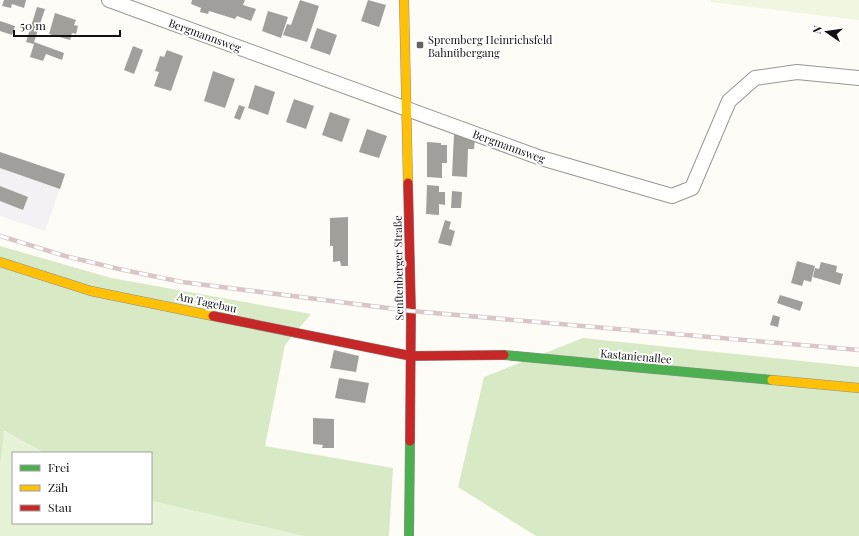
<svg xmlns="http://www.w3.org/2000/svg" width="859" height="536" font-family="'Playfair Display',serif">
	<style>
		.industrial { fill: #f5f0f3 }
		.green { fill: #e7f3d7 }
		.forest { fill: #d8eac5 }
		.pitch { fill: #f0f6e1 }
		.building { fill: #a19f9c }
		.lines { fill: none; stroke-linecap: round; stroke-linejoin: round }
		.street-casing { stroke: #979795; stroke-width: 16 }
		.fast-casing { stroke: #8e8d8b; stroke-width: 10 }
		.slow-casing { stroke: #8e8d8b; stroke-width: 10 }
		.jam-casing { stroke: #8e8d8b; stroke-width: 10 }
		.street { stroke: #fffffe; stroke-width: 14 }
		.fast { stroke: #4caf50; stroke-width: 9 }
		.slow { stroke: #ffc107; stroke-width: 9 }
		.jam { stroke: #c62828; stroke-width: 9 }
		.rail-casing { stroke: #d9c6c7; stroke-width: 4.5 }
		.rail { stroke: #fff; stroke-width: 3; stroke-dasharray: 9; stroke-linecap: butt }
		.poi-dot { fill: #646362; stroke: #fff; stroke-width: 1.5 }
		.labels { text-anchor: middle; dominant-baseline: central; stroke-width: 4; stroke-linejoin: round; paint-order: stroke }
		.street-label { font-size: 11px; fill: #111; stroke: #fff }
		.poi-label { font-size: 11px; fill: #111; stroke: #fff; text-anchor: start }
	</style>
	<rect width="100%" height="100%" fill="#fdfcf7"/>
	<path class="industrial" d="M0,152L65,174L45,231L0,216Z"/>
	<path class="green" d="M3,431L45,453H13V523H151V501L304,536H0V468Z"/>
	<path class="forest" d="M0,246L111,278L311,314L285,345L265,446L393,468L389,536H304L151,501V453H45L4,431L0,468Z
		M583,338L859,367V536H536L458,487L484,377Z"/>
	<path class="pitch" d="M711,0H859V20L711,2Z"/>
	<path class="building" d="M4,0H26L24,8L12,4L11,8L2,6Z
		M192,0H245L243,5L256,9L251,21L237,16L235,19L209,11L208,14L200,12L201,8L191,4Z
		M300,0L319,6L307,42L283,35L287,24L291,25Z
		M368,0L386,5L379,27L361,21Z
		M37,7L45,9L34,42L64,53L62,60L46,54L43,61L30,57L34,44L26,42Z
		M268,11L288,17L281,38L262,31Z
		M55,13L76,20L74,25L78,26L76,34L72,33L70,40L49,34Z
		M0,21L15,26L12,35L0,31Z
		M317,28L337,35L330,55L310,48Z
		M133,46L143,50L134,74L124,70Z
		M167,50L183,56L171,91L154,86L159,72L155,71L160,56L164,57Z
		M213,71L235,79L225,108L204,101Z
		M255,85L275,92L268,115L248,108Z
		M294,99L314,106L306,129L286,122Z
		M239,105L245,107L240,120L234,118Z
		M330,112L350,119L342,142L322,135Z
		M367,129L387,136L379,158L359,152Z
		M454,134L470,135L475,139L474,149H468L467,177L452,176Z
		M427,142L441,143V145H447V163H442V178L427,177Z
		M0,152L65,174L60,189L0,168Z
		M427,185L439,186V192H445V205L439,204V215L426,214Z
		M0,186L28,197L23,210L0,201Z
		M452,191L462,192L461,208H451Z
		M348,217V266H341L340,261L333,262V246H330V218Z
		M445,220L451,222L449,229L455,231L451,246L438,243Z
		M797,261L815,266L811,282L804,280L802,286L791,283Z
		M821,262L837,266L836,272L843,274L840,285L813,277L815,268L819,269Z
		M780,295L803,302L800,311L777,303Z
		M773,315L780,317L778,327L770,325Z
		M334,350L359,356L356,372L330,368Z
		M339,378L369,383L365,403L335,398Z
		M313,418L334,419V448H322L323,445L313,444Z"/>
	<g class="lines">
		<g class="street-casing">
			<path id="street" d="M109,0L541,158L672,196L692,188L729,101L755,78L797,72L859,78"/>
		</g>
		<g class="fast-casing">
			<path id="fast" d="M504,355L772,380
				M409,536L410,441"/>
		</g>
		<g class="slow-casing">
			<path id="slow" d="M404,0L408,183
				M0,262L91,291L213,316
				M772,380L859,388"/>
		</g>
		<g class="jam-casing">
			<path id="jam" d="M408,183L411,311L410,441
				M213,316L411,356L504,355"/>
		</g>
		<use href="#street" class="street"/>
		<use href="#fast" class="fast"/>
		<use href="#slow" class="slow"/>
		<use href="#jam" class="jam"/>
		<g class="rail-casing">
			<path id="rail" d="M0,236L65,256L119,269L182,282L411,311L859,350"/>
		</g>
		<use href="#rail" class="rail"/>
	</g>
	<rect class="poi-dot" x="416" y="41" width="8" height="8" rx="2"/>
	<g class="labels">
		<g class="street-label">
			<text transform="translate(205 35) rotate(20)">Bergmannsweg</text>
			<text transform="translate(509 146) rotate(20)">Bergmannsweg</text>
			<text transform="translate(398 268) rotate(-91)">Senftenberger Straße</text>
			<text transform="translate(207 302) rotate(12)">Am Tagebau</text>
			<text transform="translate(636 356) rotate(5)">Kastanienallee</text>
		</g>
		<g class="poi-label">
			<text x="428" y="39">Spremberg Heinrichsfeld<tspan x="428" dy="13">Bahnübergang</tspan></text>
		</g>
	</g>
	<rect x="12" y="452" width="140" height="72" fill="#ffffff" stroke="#a0a0a0"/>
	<rect x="20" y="465" width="20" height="6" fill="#4caf50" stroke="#a0a0a0"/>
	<text x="48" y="472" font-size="12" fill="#111111">Frei</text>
	<rect x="20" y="485" width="20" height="6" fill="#ffc107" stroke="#a0a0a0"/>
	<text x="48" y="492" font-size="12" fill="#111111">Zäh</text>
	<rect x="20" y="505" width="20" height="6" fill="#c62828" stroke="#a0a0a0"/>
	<text x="48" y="512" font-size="12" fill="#111111">Stau</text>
	<g transform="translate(827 32) rotate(283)" stroke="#ffffff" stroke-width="3" paint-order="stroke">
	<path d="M0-3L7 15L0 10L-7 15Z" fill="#111111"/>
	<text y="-6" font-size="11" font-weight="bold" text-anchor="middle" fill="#111111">N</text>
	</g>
	<path d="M14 30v6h106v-6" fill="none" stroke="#111111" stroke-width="2"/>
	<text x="20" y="30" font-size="12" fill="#111111" stroke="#ffffff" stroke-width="3" paint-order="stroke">50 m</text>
</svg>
